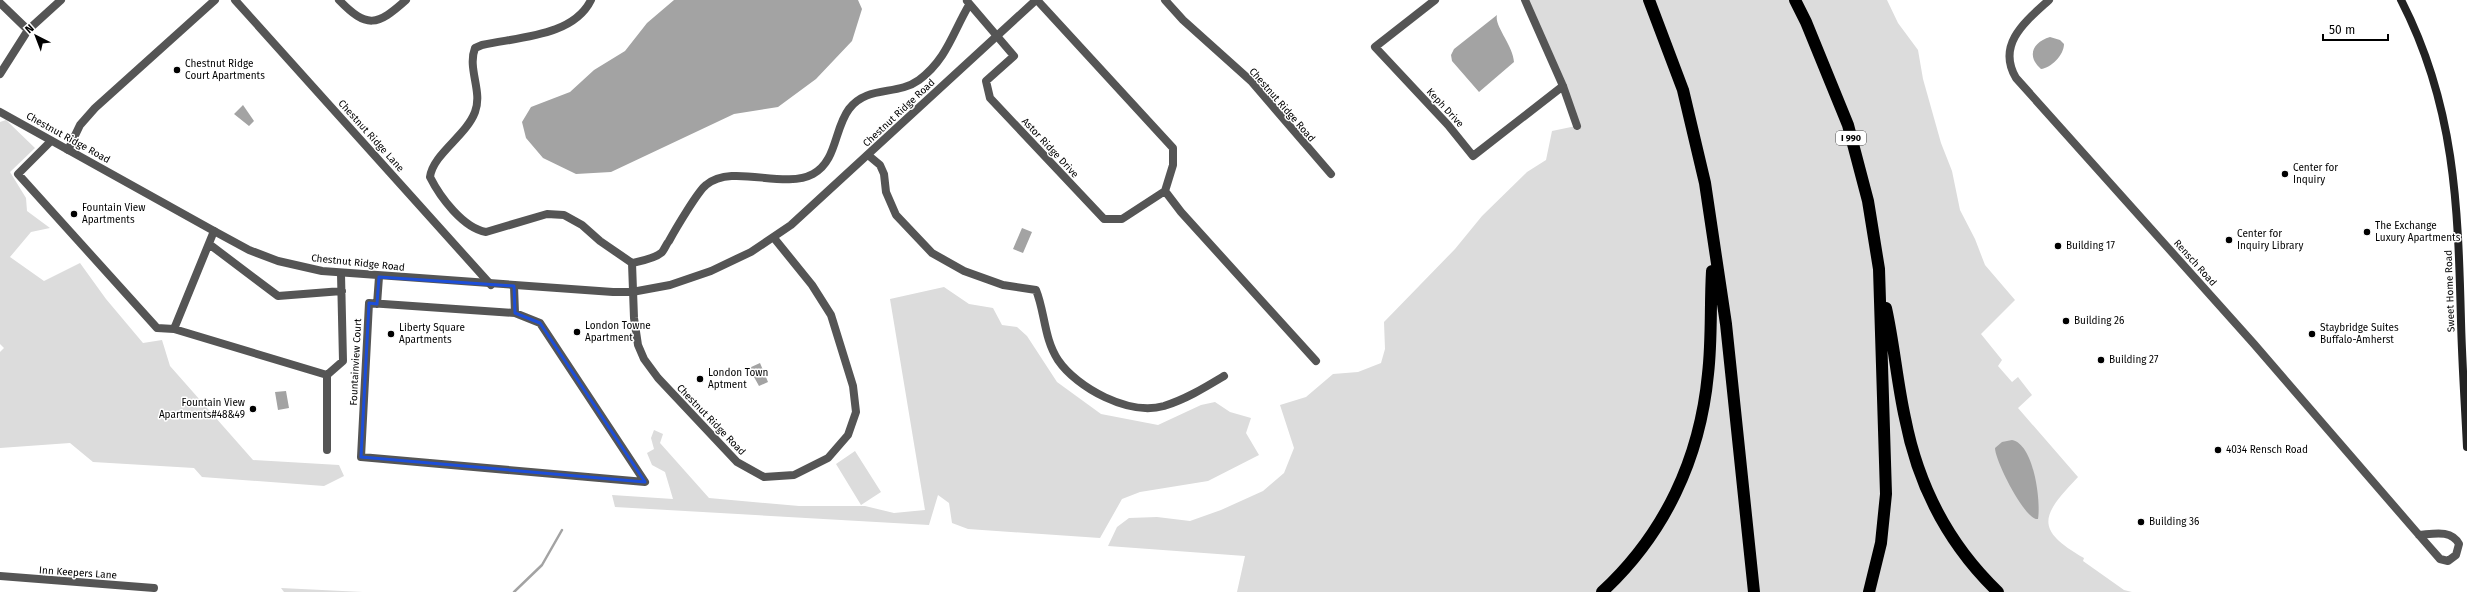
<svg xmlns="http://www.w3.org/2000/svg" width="2467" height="592" font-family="'Fira Sans',sans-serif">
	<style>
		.green { fill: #dcdcdc }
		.water { fill: #a3a3a3 }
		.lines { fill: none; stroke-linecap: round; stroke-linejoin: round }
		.stream { stroke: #a3a3a3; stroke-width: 2.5 }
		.motorway-casing { stroke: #dbdbdb; stroke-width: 13 }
		.minor { stroke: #555; stroke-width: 8 }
		.tertiary { stroke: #555; stroke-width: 8 }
		.secondary { stroke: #222; stroke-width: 8 }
		.motorway { stroke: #000; stroke-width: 12 }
		.marked { fill: none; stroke: #1d4ed8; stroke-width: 3; stroke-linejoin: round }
		.poi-dot { fill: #000; stroke: #fff; stroke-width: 1.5 }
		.labels { text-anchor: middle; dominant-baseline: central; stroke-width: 3; stroke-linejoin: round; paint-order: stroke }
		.shield { fill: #fff; stroke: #4c4c4c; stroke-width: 1 }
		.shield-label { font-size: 9px; font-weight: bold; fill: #000 }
		.poi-label { font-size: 10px; fill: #000; stroke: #fff; text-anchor: start }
		.street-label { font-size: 10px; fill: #000; stroke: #fff }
	</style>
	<rect width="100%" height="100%" fill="#fff"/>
	<path class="green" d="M1525,0H1887L1898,23L1918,50L1923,79L1941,143L1952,171L1960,210L1975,239L1985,265L2015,300L1981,334L2002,360L1998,366L2012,382L2018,377L2032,395L2018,408L2078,477C2042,515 2033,529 2084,558L2083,561L2124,590L2132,592H1237L1245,556L1108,546L1117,527L1129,518L1157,517L1190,521L1221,510L1263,491L1284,473L1294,448L1280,405L1306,397L1333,374L1358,372L1381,363L1385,349L1384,322L1455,249L1482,216L1527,172L1546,160L1552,131L1576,126Z
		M6,120L35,148L10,172L26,198L27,211L50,228L31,232L10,257L44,281L80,263L106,299L143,343L162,340L170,366L253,460L339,465L344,476L324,486L202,477L194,468L93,462L70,443L0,448V352L4,348L0,344V122Z
		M944,287L969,304L993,308L1002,325L1017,327L1027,336L1057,382L1101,414L1158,425L1201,405L1215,402L1230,412L1251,418L1246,433L1259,455L1208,481L1140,492L1122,499L1100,538L968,529L952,523L949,503L938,495L929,525L615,507L612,495L673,499L665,472L652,465L647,453L654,449L651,438L654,430L663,434L660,443L709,498L799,506H865L894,513L925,510L890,299Z
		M855,451L881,492L861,505L836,464Z
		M281,588L363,592H284Z"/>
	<path class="water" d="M674,0H858L862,9L852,41L816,79L778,107L734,114L611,172L576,174L543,158L526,138L522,122L531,107L570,92L594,70L625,51L647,23Z
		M1497,15C1494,26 1513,45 1514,62L1479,92L1452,61L1451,55L1454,49Z
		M2050,37L2060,40L2064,44C2064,55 2051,68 2041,69C2026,56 2033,42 2050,37Z
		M243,105L254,121L249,126L234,114Z
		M1022,228L1032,232L1023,253L1013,249Z
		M760,363L768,382L759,386L749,368Z
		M286,391L289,408L278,410L275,392Z
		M2012,440C2034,444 2041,501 2038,519C2026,522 1995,461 1995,448L2002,442Z"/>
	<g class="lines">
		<path class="stream" d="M514,592L542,565L562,530"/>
		<g class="motorway-casing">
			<path id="motorway" d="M1649,0L1683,90L1705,183L1726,324L1754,592
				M1795,0L1806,22L1848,125L1868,201L1879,269L1886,494L1881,543L1869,592
				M1886,308C1894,344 1897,382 1905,418C1918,485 1949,545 1998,592
				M1602,592C1665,534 1700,458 1708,374C1712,340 1710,305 1712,271"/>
		</g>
		<path class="minor" d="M235,0L491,285
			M339,0C367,29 377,26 406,0
			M591,0C573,37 517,37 482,45L475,48C467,69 483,91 475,112C466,136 433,154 430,177C440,197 463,228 486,232L547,214L564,215L582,225L600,241L632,263
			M1037,0L1173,148V165L1165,191L1181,212L1316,361
			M1165,0L1183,20L1251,81L1331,174
			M1435,0L1375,47L1448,125L1473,156L1563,86
			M1525,0L1563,86L1577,126
			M2049,0C2026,21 1996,44 2016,78L2254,344L2419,535L2440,559L2448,561L2456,555L2459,544C2451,529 2433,534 2419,535
			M967,1L1014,56L986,81L990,98L1104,219H1122L1165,191
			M0,3L28,30
			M0,74L28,30L61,0
			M51,141L18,174L157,328L174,329L327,375
			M68,150L80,125L95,108L215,0
			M868,155L880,165L884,174L886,192L896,215L932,253L964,271L1003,285L1036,290C1045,312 1044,339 1058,360C1077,388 1129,416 1164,406C1186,399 1204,388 1224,376
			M774,238L812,285L831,315L853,386L856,412L848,435L828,458L794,475L764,477L737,462L658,378L644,359L638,345L634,318L632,263C640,261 654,259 661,253C664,251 666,244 669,241C675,230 698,191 706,185C733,163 783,190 813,174C837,161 834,129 849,109C867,85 897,96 919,80C947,59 953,32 969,5
			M209,244L278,296L342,291
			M514,286L515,313
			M369,303L515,313L540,323L645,482L361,457Z
			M377,304L379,277
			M174,329L214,231
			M327,450V375L343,361L341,274
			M0,576L154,588"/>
		<path class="tertiary" d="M0,112L214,231L249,250L278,261L322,271L613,292H632L670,285L711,271L751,252L791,225L1036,0"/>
		<path class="secondary" d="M2401,0C2455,105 2458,205 2461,321C2462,363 2465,405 2467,447"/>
		<use href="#motorway" class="motorway"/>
	</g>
	<path class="marked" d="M379,277L514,286L515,313L540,323L645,482L361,457L369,303L377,304Z"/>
	<g class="poi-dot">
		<circle cx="177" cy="70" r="4"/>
		<circle cx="2285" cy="174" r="4"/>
		<circle cx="74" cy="214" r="4"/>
		<circle cx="2367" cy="232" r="4"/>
		<circle cx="2229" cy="240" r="4"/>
		<circle cx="2058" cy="246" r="4"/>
		<circle cx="2066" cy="321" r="4"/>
		<circle cx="577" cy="332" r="4"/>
		<circle cx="391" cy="334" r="4"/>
		<circle cx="2312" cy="334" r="4"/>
		<circle cx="2101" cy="360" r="4"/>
		<circle cx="700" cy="379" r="4"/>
		<circle cx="253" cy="409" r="4"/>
		<circle cx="2218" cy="450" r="4"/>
		<circle cx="2141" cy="522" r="4"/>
	</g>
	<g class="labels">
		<rect class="shield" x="1836" y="131" width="30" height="14" rx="3"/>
		<g class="shield-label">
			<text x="1851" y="138">I 990</text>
		</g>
		<g class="poi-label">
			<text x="185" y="64">Chestnut Ridge<tspan x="185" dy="12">Court Apartments</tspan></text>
			<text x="2293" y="168">Center for<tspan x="2293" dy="12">Inquiry</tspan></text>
			<text x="82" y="208">Fountain View<tspan x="82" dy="12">Apartments</tspan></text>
			<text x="2375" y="226">The Exchange<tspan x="2375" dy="12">Luxury Apartments</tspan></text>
			<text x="2237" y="234">Center for<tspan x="2237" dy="12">Inquiry Library</tspan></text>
			<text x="2066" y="246">Building 17</text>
			<text x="2074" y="321">Building 26</text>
			<text x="585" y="326">London Towne<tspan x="585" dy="12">Apartment</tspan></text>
			<text x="399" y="328">Liberty Square<tspan x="399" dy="12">Apartments</tspan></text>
			<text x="2320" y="328">Staybridge Suites<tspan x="2320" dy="12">Buffalo-Amherst</tspan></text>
			<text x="2109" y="360">Building 27</text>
			<text x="708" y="373">London Town<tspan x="708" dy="12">Aptment</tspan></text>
			<text x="245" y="403" text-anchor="end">Fountain View<tspan x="245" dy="12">Apartments#48&amp;49</tspan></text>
			<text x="2226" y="450">4034 Rensch Road</text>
			<text x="2149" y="522">Building 36</text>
		</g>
		<g class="street-label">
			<text transform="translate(1282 105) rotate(49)">Chestnut Ridge Road</text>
			<text transform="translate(1445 108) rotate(47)">Keph Drive</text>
			<text transform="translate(899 113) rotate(-43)">Chestnut Ridge Road</text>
			<text transform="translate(371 136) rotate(48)">Chestnut Ridge Lane</text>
			<text transform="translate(68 138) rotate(29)">Chestnut Ridge Road</text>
			<text transform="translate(1050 148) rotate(47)">Astor Ridge Drive</text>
			<text transform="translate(358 263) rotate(6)">Chestnut Ridge Road</text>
			<text transform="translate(2195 263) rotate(48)">Rensch Road</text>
			<text transform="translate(2450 291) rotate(-92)">Sweet Home Road</text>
			<text transform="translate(356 362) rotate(-87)">Fountainview Court</text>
			<text transform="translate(711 420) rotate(46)">Chestnut Ridge Road</text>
			<text transform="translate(78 573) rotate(4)">Inn Keepers Lane</text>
		</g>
	</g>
	<g transform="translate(36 36) rotate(318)" stroke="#ffffff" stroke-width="3" paint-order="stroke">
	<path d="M0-3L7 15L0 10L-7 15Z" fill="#000000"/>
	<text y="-6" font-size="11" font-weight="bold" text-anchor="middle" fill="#000000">N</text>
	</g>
	<path d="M2323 34v6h65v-6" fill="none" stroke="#000000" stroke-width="2"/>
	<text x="2329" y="34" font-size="12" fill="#000000" stroke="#ffffff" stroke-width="3" paint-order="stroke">50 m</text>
</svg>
